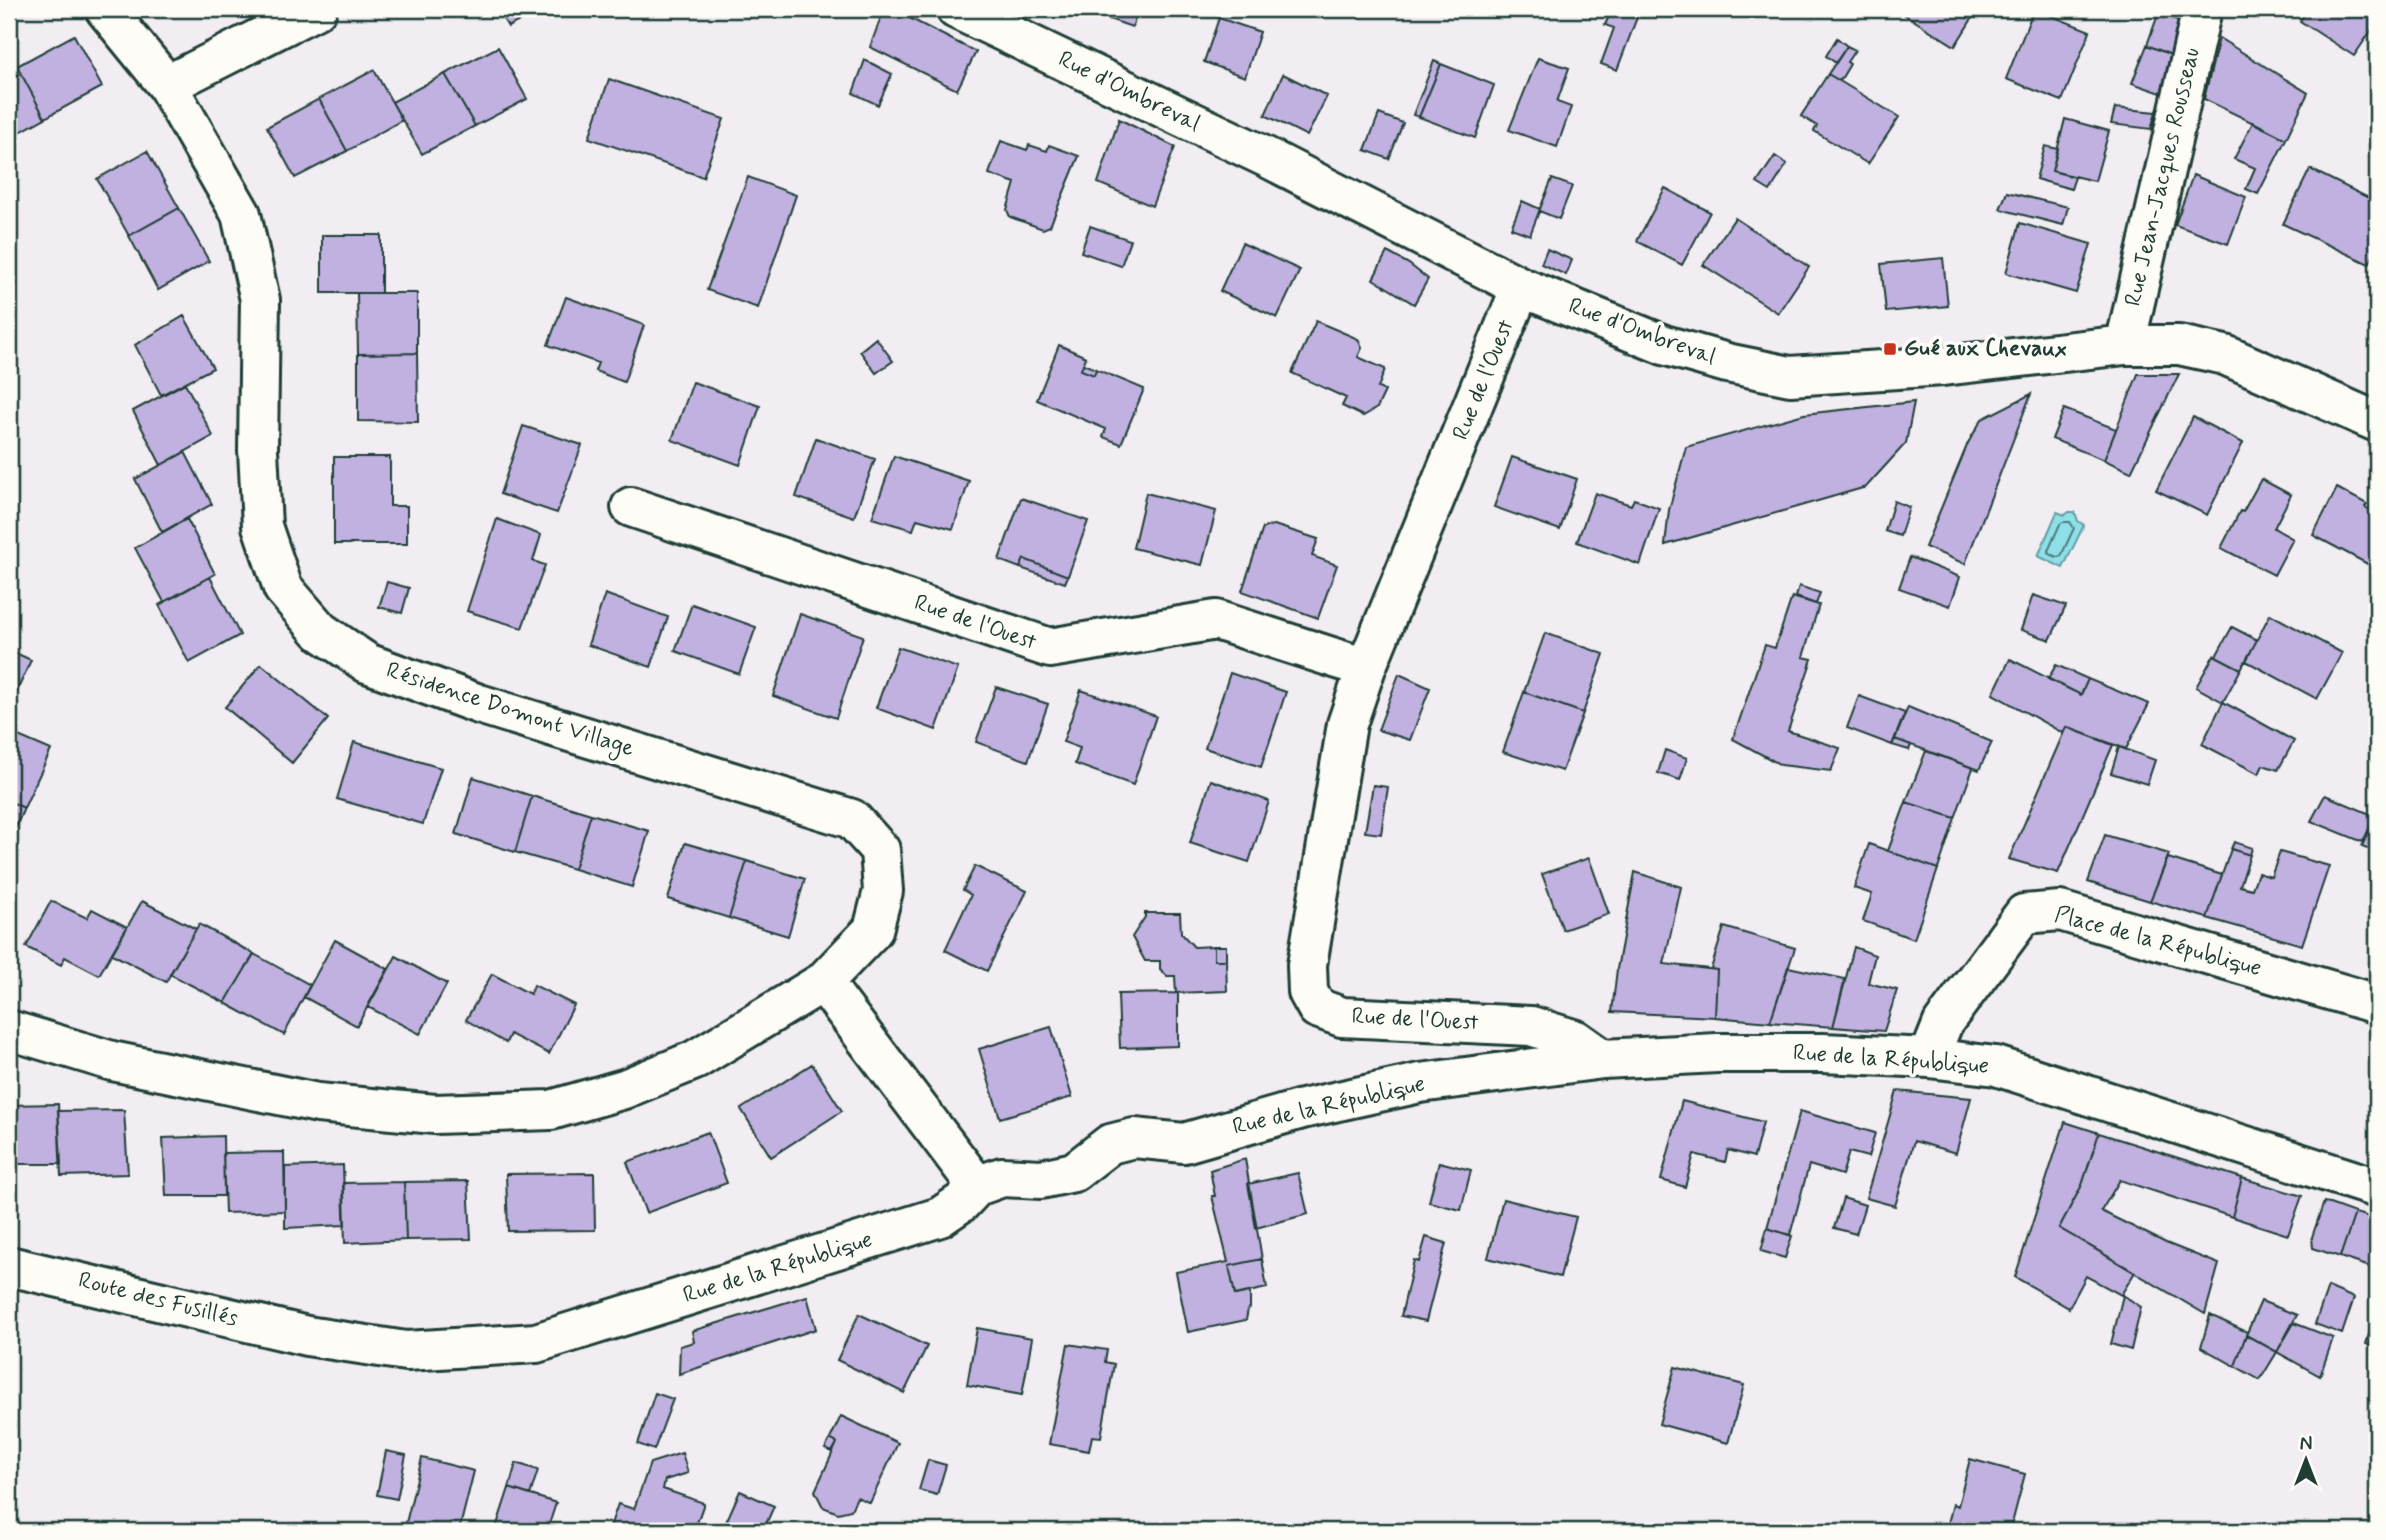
<svg xmlns="http://www.w3.org/2000/svg" width="2386" height="1540" font-family="Mynerve,sans-serif">
	<style>
		.water { fill: #8fdfe9; stroke: #629ea1; stroke-width: 2 }
		.lines { fill: none; stroke-linecap: round; stroke-linejoin: round }
		.shore { stroke: #4c7e7c; stroke-width: 2 }
		.building { fill: #c1b1e1; stroke: #1f3d34; stroke-width: 2 }
		.minor-casing { stroke: #1f3d34; stroke-width: 44 }
		.path { stroke: #1f3d34; stroke-width: 4.5; stroke-dasharray: 2 5; stroke-linecap: butt }
		.minor { stroke: #fdfcf7; stroke-width: 38 }
		.poi-dot { fill: #c8321e; stroke: #fdfcf7; stroke-width: 2.5 }
		.labels { text-anchor: middle; dominant-baseline: central; stroke-width: 7; stroke-linejoin: round; paint-order: stroke }
		.street-label { font-size: 23px; fill: #1f3d34; stroke: #fdfcf7 }
		.poi-label { font-size: 23px; font-weight: bold; fill: #1f3d34; stroke: #fdfcf7; text-anchor: start }
	</style>
	<rect width="100%" height="100%" fill="#f1edf3"/>
	<filter id="ink" filterUnits="userSpaceOnUse"><feTurbulence type="fractalNoise" baseFrequency=".0143" numOctaves="2"/><feDisplacementMap in="SourceGraphic" scale="14" xChannelSelector="R" yChannelSelector="G"/><feConvolveMatrix kernelMatrix="1 2 1 2 8 2 1 2 1" color-interpolation-filters="sRGB"/></filter>
	<g filter="url(#ink)">
		<path class="water" d="M2057,512L2065,515L2069,512H2075L2078,521L2084,525L2063,568L2038,556Z"/>
		<g class="lines">
			<path class="shore" d="M2063,522H2070L2074,528L2061,556L2057,557L2050,554L2048,551L2060,524Z"/>
		</g>
		<path class="building" d="M497,9H542L508,27Z
			M884,9H892L976,52L957,90L870,47Z
			M1080,9H1139L1132,27Z
			M1612,9H1631L1639,12L1617,70L1601,64L1614,28L1605,25Z
			M1904,9H1978L1955,46L1902,13Z
			M2034,9L2090,31L2062,101L2006,79Z
			M2308,9H2377V22L2354,56L2300,21Z
			M2159,12L2179,21L2171,55L2147,45Z
			M1219,18L1260,32L1245,77L1204,62Z
			M74,35L102,87L45,118L17,66Z
			M1837,38L1847,46L1836,63L1826,56Z
			M2219,38L2308,93L2286,139L2204,99Z
			M2147,45L2171,55L2161,93L2132,83Z
			M1847,46L1855,50L1847,62L1850,64L1840,81L1828,74Z
			M498,47L527,99L475,126L445,74Z
			M1538,58L1569,68L1557,102L1571,107L1557,147L1509,130Z
			M865,60L892,74L878,105L853,93Z
			M1434,61L1441,64L1419,117L1413,115Z
			M1441,64L1494,85L1475,138L1419,117Z
			M17,66L45,118L9,138V70Z
			M374,70L402,120L347,151L319,99Z
			M445,74L475,126L422,154L392,102Z
			M1283,74L1327,96L1307,136L1265,115Z
			M1828,74L1899,117L1868,164L1814,131L1817,126L1801,116Z
			M609,79L724,119L703,177L589,138Z
			M319,99L347,151L295,178L267,127Z
			M2115,108L2156,112L2151,129L2111,124Z
			M1379,114L1403,123L1389,159L1365,150Z
			M1119,119L1175,147L1152,206L1098,183Z
			M2065,119L2109,131L2095,181L2052,171Z
			M2253,122L2286,139L2258,194L2246,189L2255,168L2234,159Z
			M1001,141L1027,150L1029,145L1047,151L1049,145L1079,156L1050,226L1043,229L1010,217L1007,210L1015,183L989,174Z
			M2045,146L2058,149L2052,171L2075,177L2071,189L2036,179Z
			M147,151L179,208L129,236L97,179Z
			M1775,156L1787,164L1770,191L1757,183Z
			M2310,169L2377,202V248L2369,264L2283,224Z
			M2193,175L2246,197L2228,244L2175,225Z
			M748,177L796,195L758,308L707,290Z
			M1552,179L1572,186L1559,219L1539,211Z
			M1665,188L1710,212L1682,265L1637,241Z
			M2007,192L2068,207L2063,225L2000,209Z
			M1522,201L1540,209L1530,235L1511,228Z
			M179,208L209,261L158,290L129,236Z
			M1735,218L1809,267L1778,313L1703,265Z
			M2020,223L2091,244L2076,293L2006,273Z
			M1090,226L1130,240L1121,266L1081,252Z
			M322,235H381V293H322Z
			M1242,243L1300,270L1277,318L1220,291Z
			M1547,249L1572,260L1566,275L1541,264Z
			M1387,252L1409,264L1428,279L1414,304L1373,279Z
			M1943,258L1948,306L1886,312L1881,264Z
			M357,293H417V353L358,354Z
			M566,297L644,325L624,382L595,371L598,363L548,345Z
			M184,316L213,368L161,395L135,345Z
			M1316,321L1358,339L1362,348L1358,357L1385,369L1378,388L1385,391L1377,408L1363,416L1342,406L1346,398L1292,373Z
			M876,338L893,361L876,373L860,351Z
			M1059,345L1086,357L1081,370L1094,375L1096,369L1144,389L1121,444L1103,437L1106,429L1037,400Z
			M417,353L418,422L358,421V354Z
			M1083,364L1096,369L1094,375L1081,370Z
			M2138,374H2179L2131,472L2104,460Z
			M693,382L760,406L740,465L672,440Z
			M185,383L213,436L161,465L133,411Z
			M2031,394L1965,564L1925,547L1968,443L1982,419Z
			M1914,402L1906,443L1866,487L1665,545L1669,510L1686,447L1804,414Z
			M2064,409L2116,429L2104,460L2052,439Z
			M2193,417L2243,443L2207,515L2156,490Z
			M523,426L582,445L557,513L500,494Z
			M816,438L875,459L854,517L796,497Z
			M185,452L212,504L162,532L135,479Z
			M894,456L969,481L953,529L917,519L913,530L872,518Z
			M334,457H390V506H407V544H334Z
			M1512,457L1577,479L1560,530L1494,507Z
			M2261,479L2291,495L2274,528L2293,539L2274,575L2221,548L2240,511L2243,512Z
			M2337,488L2367,504L2365,507L2377,514V569L2313,535Z
			M1146,493L1216,511L1202,565L1133,548Z
			M1595,493L1631,505L1634,499L1659,508L1640,565L1577,542Z
			M1021,498L1088,521L1068,576L1024,559L1020,568L999,560Z
			M1894,501L1909,507L1900,536L1885,531Z
			M187,519L215,574L164,602L135,548Z
			M497,519L541,535L533,561L545,565L522,628L467,611Z
			M1274,525L1318,539L1312,556L1337,565L1318,618L1242,591L1263,528Z
			M1910,557L1960,577L1950,606L1899,588Z
			M1024,559L1068,576L1065,583L1020,568Z
			M210,577L240,635L189,663L159,605Z
			M387,582L409,588L402,613L379,607Z
			M1799,586L1820,593L1816,604L1796,597Z
			M605,594L668,617L651,667L588,645Z
			M2033,595L2066,606L2050,640L2021,630Z
			M1792,597L1819,605L1803,657L1812,659L1788,731L1840,748L1831,771L1781,765L1733,739L1765,645L1775,648Z
			M692,604L756,627L739,674L675,651Z
			M800,614L863,636L836,718L773,696Z
			M2270,614L2342,653L2317,699L2246,661Z
			M2232,627L2257,640L2241,669L2216,656Z
			M1545,633L1604,654L1583,713L1524,692Z
			M898,647L958,668L936,730L876,708Z
			M9,650L31,660L9,709Z
			M2214,655L2241,669L2223,702L2196,687Z
			M2010,659L2081,695L2088,679L2149,704L2126,749L2066,727L2063,733L1993,694Z
			M261,664L328,719L292,763L225,707Z
			M2056,665L2088,679L2081,695L2048,679Z
			M1230,673L1286,692L1261,767L1205,748Z
			M1399,674L1430,688L1410,740L1378,730Z
			M996,687L1048,704L1028,761L976,742Z
			M1081,690L1156,716L1133,785L1075,764L1080,748L1063,742Z
			M1524,692L1583,713L1562,771L1503,752Z
			M1859,696L1905,713L1892,745L1847,728Z
			M2223,702L2294,741L2278,770L2263,765L2259,774L2202,744Z
			M1908,707L1992,742L1979,770L1895,739Z
			M2066,727L2113,745L2058,873L2009,859Z
			M9,732L51,750L24,808L9,801Z
			M1895,739L1911,745L1909,750L1892,745Z
			M354,742L441,768L423,824L337,799Z
			M2119,747L2155,760L2147,784L2111,773Z
			M1665,750L1687,758L1680,780L1658,773Z
			M1926,751L1973,768L1955,818L1906,802Z
			M473,777L532,796L515,852L456,834Z
			M1211,780L1269,801L1249,862L1190,843Z
			M1373,785L1388,787L1381,834L1365,832Z
			M2325,795L2375,816L2363,842L2311,821Z
			M532,796L591,814L574,869L515,852Z
			M9,801L24,808L9,843Z
			M1906,802L1955,818L1938,869L1888,851Z
			M2377,812V852L2362,846Z
			M591,814L649,831L632,887L574,869Z
			M2105,835L2169,854L2150,901L2088,882Z
			M2234,842L2252,848L2250,855L2231,849Z
			M685,843L747,861L729,918L668,899Z
			M1869,844L1938,869L1914,939L1863,921L1872,894L1854,888Z
			M2231,849L2250,855L2240,886L2252,889L2258,873L2271,877L2280,852L2329,866L2302,945L2207,918Z
			M1589,858L1609,914L1563,930L1542,874Z
			M2168,858L2222,875L2207,918L2150,901Z
			M747,861L805,879L788,936L729,918Z
			M975,866L1027,891L987,971L945,950L971,895L963,890Z
			M1635,872L1681,887L1664,964L1717,970L1715,1017L1612,1012L1617,969Z
			M51,901L87,918L92,909L127,927L99,975L65,957L61,965L26,947Z
			M142,901L196,929L166,982L112,954Z
			M1145,913H1180L1181,933L1194,947L1214,946V960H1226L1227,991L1176,993L1175,976H1167L1160,969V961H1145L1132,937L1145,917Z
			M199,924L254,954L225,1003L170,974Z
			M1724,927L1795,948L1770,1022L1715,1017L1717,970L1711,969Z
			M335,940L388,969L357,1026L304,997Z
			M1214,946H1226V960H1214Z
			M1854,947L1875,955L1868,983L1897,990L1884,1031L1833,1027Z
			M254,954L310,985L284,1035L225,1003Z
			M396,956L447,984L420,1034L368,1007Z
			M1788,967L1845,979L1833,1027L1770,1022Z
			M492,974L530,994L534,985L574,1005L549,1054L510,1034L506,1043L466,1020Z
			M1178,993V1046L1120,1048L1118,994Z
			M1051,1027L1072,1097L1000,1118L979,1049Z
			M812,1064L842,1111L771,1157L741,1109Z
			M1897,1091L1971,1098L1956,1153L1914,1141L1895,1206L1866,1198Z
			M1682,1101L1763,1122L1754,1157L1728,1150L1725,1162L1694,1154L1685,1187L1661,1180Z
			M58,1104L61,1164H9V1105Z
			M124,1110L128,1174L61,1176L58,1111Z
			M1800,1111L1875,1133L1868,1157L1849,1152L1842,1175L1809,1165L1790,1235L1767,1228Z
			M2065,1122L2099,1133L2082,1185L2059,1228L2135,1272L2121,1295L2086,1276L2069,1308L2015,1277Z
			M708,1132L727,1183L646,1213L627,1162Z
			M2099,1133L2242,1178L2232,1217L2120,1180L2101,1211L2166,1243L2219,1264L2205,1314L2059,1228L2082,1185Z
			M223,1136L224,1196H166L163,1138Z
			M284,1152L285,1211L225,1213L223,1153Z
			M1245,1159L1262,1259L1229,1266L1235,1295L1250,1292V1308L1248,1309L1246,1320L1188,1332L1176,1272L1228,1262L1212,1196H1215L1210,1170Z
			M1439,1162L1471,1170L1461,1210L1429,1202Z
			M343,1165L345,1225L285,1228V1167Z
			M594,1173L595,1230L508,1231L506,1174Z
			M1298,1173L1308,1214L1256,1228L1248,1184Z
			M2242,1178L2302,1196L2288,1235L2232,1217Z
			M468,1181L471,1239L406,1240L404,1182Z
			M404,1182L406,1240L345,1243L343,1183Z
			M1843,1198L1865,1205L1856,1234L1834,1228Z
			M1503,1199L1576,1217L1560,1277L1488,1258Z
			M2324,1202L2355,1213L2340,1257L2313,1248L2312,1237Z
			M2355,1213L2377,1219L2376,1269L2340,1257Z
			M1767,1228L1792,1236L1785,1258L1761,1251Z
			M1426,1237L1446,1243L1426,1321L1401,1316L1414,1260L1419,1262Z
			M1262,1259L1267,1288L1235,1295L1229,1266Z
			M2328,1287L2354,1298L2342,1334L2315,1324Z
			M2123,1295L2141,1307L2131,1350L2111,1344Z
			M807,1296L816,1329L679,1374L680,1346L694,1342L692,1331Z
			M2261,1301L2297,1315L2277,1352L2246,1335Z
			M2377,1309V1348L2366,1344Z
			M859,1314L927,1346L904,1393L837,1360Z
			M2210,1315L2247,1332L2235,1366L2201,1347Z
			M2294,1323L2333,1338L2320,1376L2277,1352Z
			M977,1328L1032,1338L1022,1395L967,1385Z
			M2246,1335L2277,1352L2260,1380L2235,1366Z
			M1068,1344L1107,1350L1105,1362L1114,1364L1101,1437L1092,1436L1089,1451L1049,1444Z
			M1675,1367L1744,1385L1728,1443L1659,1424Z
			M655,1393L673,1399L654,1450L638,1444Z
			M841,1416L898,1443L870,1503L857,1497L851,1510L838,1513L823,1507L815,1491L837,1443L830,1439Z
			M830,1439L837,1443L832,1452L825,1449Z
			M386,1451L406,1455L397,1499L377,1495Z
			M682,1453L688,1473L665,1480L663,1489L704,1503L694,1531H620L610,1527L618,1504L634,1509L650,1463Z
			M422,1458L474,1471L459,1531H404Z
			M1970,1459L2025,1474L2010,1531H1946L1953,1504L1958,1506Z
			M928,1460L946,1465L937,1495L919,1490Z
			M516,1463L538,1470L530,1495L509,1488Z
			M509,1488L556,1503L547,1531H495Z
			M740,1491L774,1506L763,1531H722Z"/>
		<g class="lines">
			<g class="minor-casing">
				<path id="minor" d="M105,9L167,85L241,214L260,300L258,450L262,526L283,588L320,631L367,663L479,704L852,819L880,850L883,891L873,930L823,982L977,1186
					M956,9L1266,157L1521,287L1664,345L1727,363L1790,376L1943,366L2125,345H2179L2225,355L2377,422
					M167,85L317,9
					M1521,287L1366,668L1347,724L1307,965L1308,992L1317,1008L1342,1017L1531,1026L1576,1040L1603,1059
					M2125,345L2202,9
					M631,507L1050,648L1216,620L1366,668
					M9,1030L112,1061L318,1103L435,1114L551,1110L624,1089L695,1060L823,982
					M1929,1058L1943,1023L2024,914L2060,911L2377,1004
					M9,1266L307,1336L406,1351L536,1343L940,1217L962,1202L977,1186L1002,1177L1041,1179L1074,1172L1110,1144L1134,1138L1184,1143L1302,1109L1420,1083L1603,1059L1717,1053H1823L1929,1058L1996,1066L2377,1188"/>
			</g>
			<path class="path" d="M2377,723L2370,739L2377,742"/>
			<use href="#minor" class="minor"/>
		</g>
	</g>
	<rect class="poi-dot" x="1883" y="342" width="14" height="14" rx="3.5"/>
	<g class="labels">
		<g class="street-label">
			<text transform="translate(1129 92) rotate(26)">Rue d'Ombreval</text>
			<text transform="translate(2163 177) rotate(-77)">Rue Jean-Jacques Rousseau</text>
			<text transform="translate(1642 332) rotate(20)">Rue d'Ombreval</text>
			<text transform="translate(1484 380) rotate(-68)">Rue de l'Ouest</text>
			<text transform="translate(975 623) rotate(19)">Rue de l'Ouest</text>
			<text transform="translate(510 710) rotate(18)">Résidence Domont Village</text>
			<text transform="translate(2158 942) rotate(15)">Place de la République</text>
			<text transform="translate(1415 1020) rotate(3)">Rue de l'Ouest</text>
			<text transform="translate(1891 1060) rotate(4)">Rue de la République</text>
			<text transform="translate(1329 1106) rotate(-13)">Rue de la République</text>
			<text transform="translate(778 1268) rotate(-17)">Rue de la République</text>
			<text transform="translate(158 1300) rotate(14)">Route des Fusillés</text>
		</g>
		<g class="poi-label">
			<text x="1904" y="349">Gué aux Chevaux</text>
		</g>
	</g>
	<rect width="2386" height="1540" fill="none" stroke="#fdfcf7" stroke-width="35"/>
	<rect x="18" y="18" width="2351" height="1505" fill="none" stroke="#1f3d34" stroke-width="2.5" filter="url(#ink)"/>
	<g transform="translate(2306 1460)" stroke="#fdfcf7" stroke-width="5" paint-order="stroke">
	<path d="M0-5L12 26L0 18L-12 26Z" fill="#1f3d34"/>
	<text y="-10" font-size="19" font-weight="bold" text-anchor="middle" fill="#1f3d34">N</text>
	</g>
</svg>
